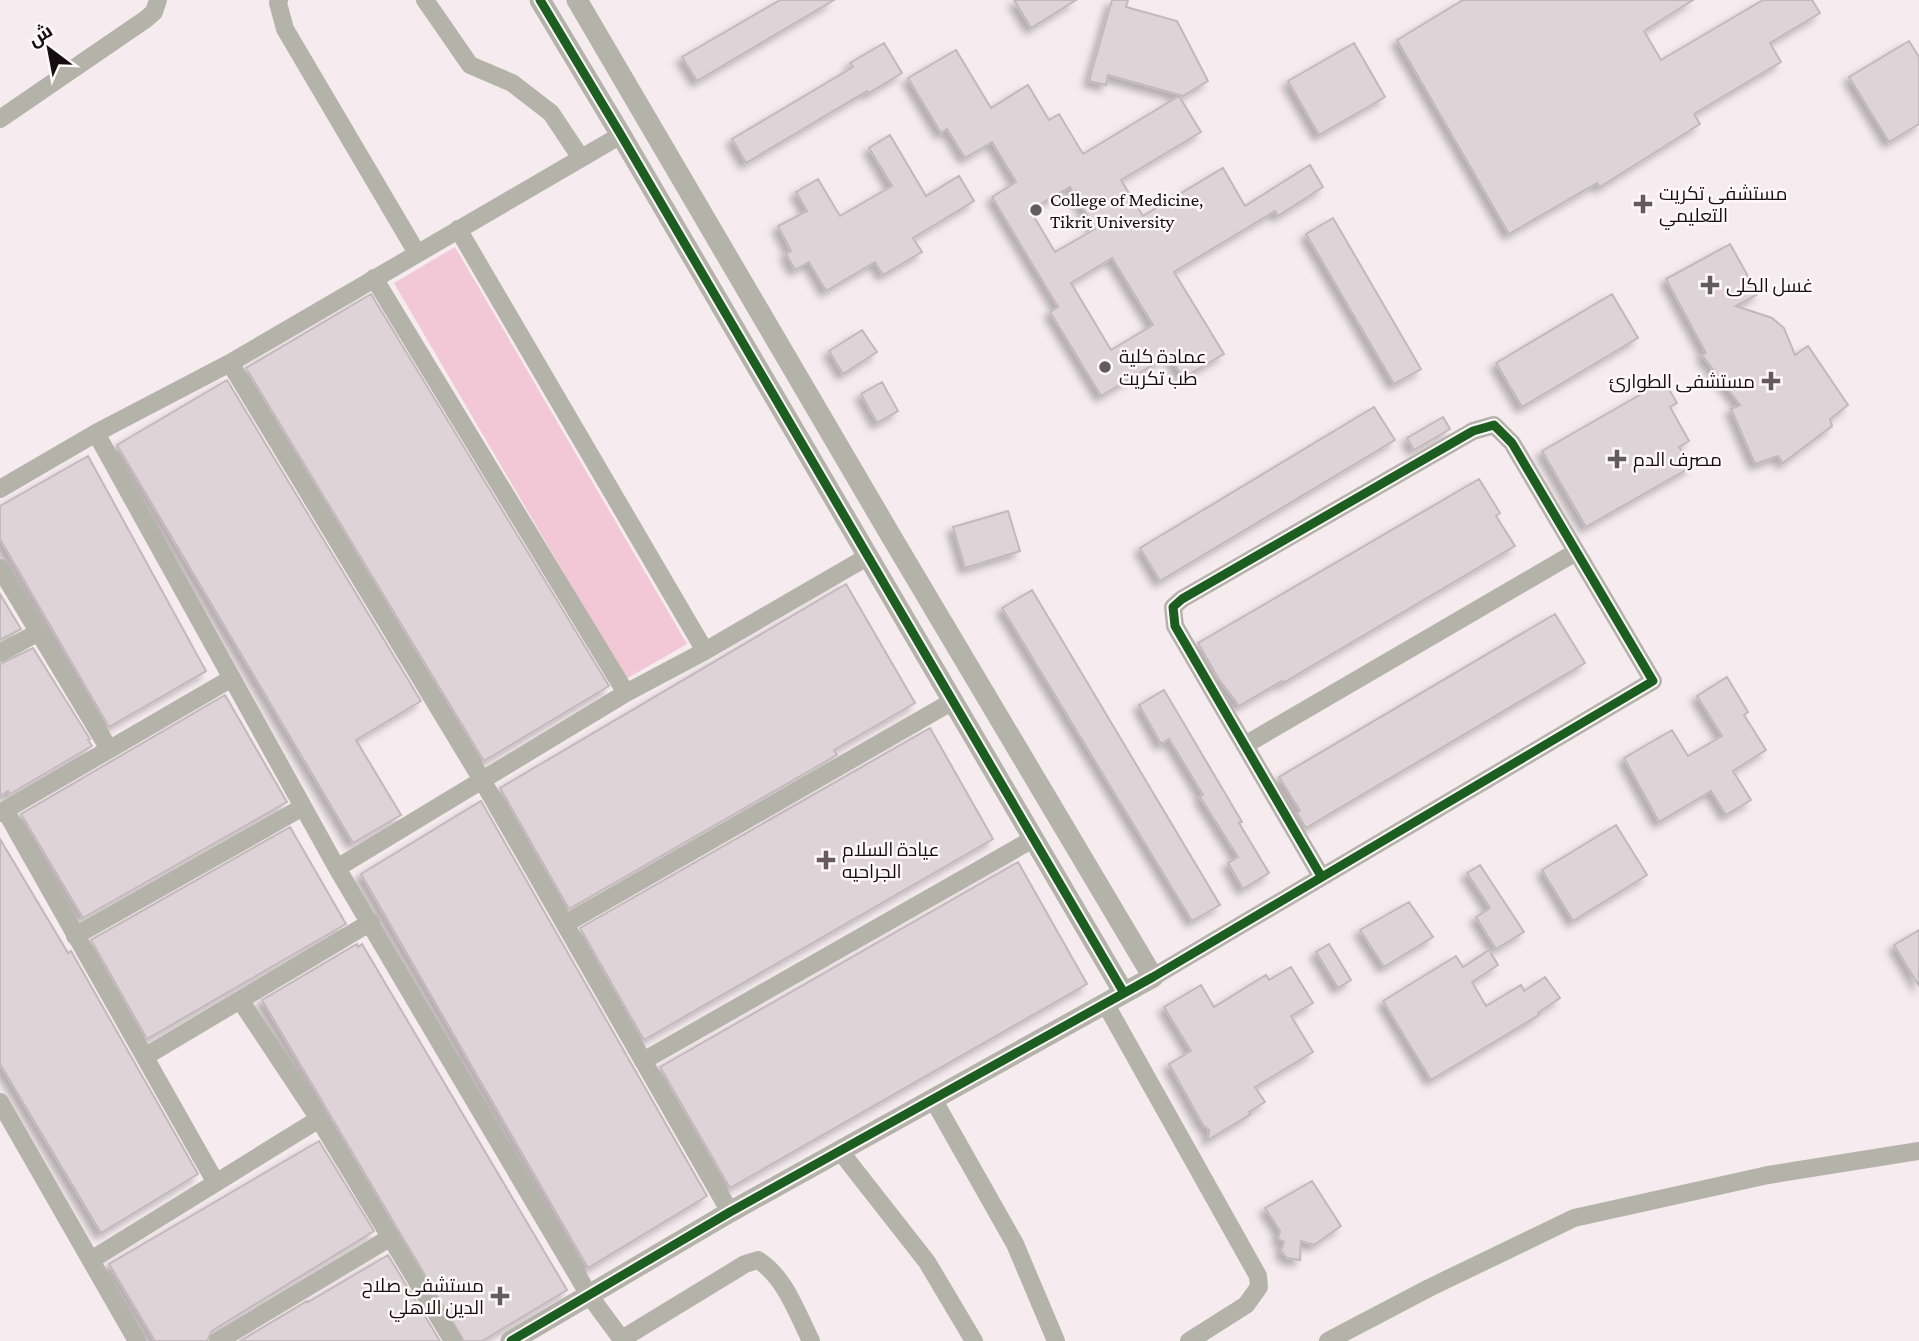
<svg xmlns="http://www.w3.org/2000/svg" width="1919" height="1341" font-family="'Crimson Pro',Cairo,serif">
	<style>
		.green { fill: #f2c8d6 }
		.building { fill: #ded3d6; stroke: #c3b8bc; stroke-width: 2; fill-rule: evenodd; filter: url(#shadow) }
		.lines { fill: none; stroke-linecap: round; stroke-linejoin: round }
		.minor { stroke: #b4b3a9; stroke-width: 18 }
		.tertiary { stroke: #b4b3a9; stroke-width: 21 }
		.cycleway-casing { stroke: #fff8fa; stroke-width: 13 }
		.cycleway { stroke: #1b5e20; stroke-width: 9 }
		.poi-dot { fill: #655a5e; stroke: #fff8fa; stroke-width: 2.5 }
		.labels { text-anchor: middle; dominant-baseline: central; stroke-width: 5; stroke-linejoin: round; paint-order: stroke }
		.poi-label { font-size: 19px; fill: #170c10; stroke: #fff8fa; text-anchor: start }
	</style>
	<defs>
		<filter id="shadow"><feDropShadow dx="-5.5" dy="5.5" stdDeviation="3.5" flood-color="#0004"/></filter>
	</defs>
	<rect width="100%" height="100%" fill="#f6ebef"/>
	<path class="green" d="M455,247L687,644L626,679L394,283Z"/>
	<path class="building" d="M780,0H834L697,81L682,57Z
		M1014,0H1076L1031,28Z
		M1112,0H1128L1126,7L1177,21L1208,81L1183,96L1108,75L1106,85L1089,81Z
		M1463,0H1693L1644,31L1661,60L1763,0H1812L1820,13L1770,43L1781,62L1694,114L1700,124L1600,187L1597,183L1509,234L1397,40Z
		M1909,41L1919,57V124L1889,142L1849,77Z
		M884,43L902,73L869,93L867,91L746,163L732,139L853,67L850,63Z
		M1354,43L1385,97L1319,135L1288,81Z
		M956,50L991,108L1028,85L1049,120L1059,114L1083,154L1179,96L1201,132L1121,180L1143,216L1223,168L1245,206L1310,165L1323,187L1278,216L1275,211L1174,272L1224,354L1183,378L1169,355L1101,396L1050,312L1058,307L992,197L1016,182L992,142L965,158L947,129L941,133L908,78ZM1070,187L1095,229L1055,252L1030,210ZM1112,258L1153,325L1111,350L1071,283Z
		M890,135L926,196L959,176L974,201L913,238L922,252L883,275L875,262L826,291L809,262L795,270L786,254L791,251L778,226L807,211L796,192L818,179L840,216L892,186L869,148Z
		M1333,218L1421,369L1394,384L1306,234Z
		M1730,244L1758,294L1736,306L1772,318L1784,328L1795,355L1808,346L1848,405L1830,419L1832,426L1783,463L1778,456L1755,464L1731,409L1740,405L1702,355L1706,353L1666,279Z
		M371,294L609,686L484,761L246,368Z
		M1612,294L1638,338L1522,407L1496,363Z
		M862,330L877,352L843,374L829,351Z
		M227,380L421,701L356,740L401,815L353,843L117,445Z
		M1664,381L1677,403L1670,407L1689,441L1679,447L1691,467L1586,527L1542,451Z
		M882,382L898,411L877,423L861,394Z
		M1374,407L1395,440L1160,581L1140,548Z
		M1443,417L1450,429L1414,450L1407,438Z
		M88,456L206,671L109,727L0,539V506Z
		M1479,479L1500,513L1496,516L1515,546L1283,683L1282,681L1239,706L1218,678L1198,643Z
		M1008,511L1020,551L965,568L953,527Z
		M846,584L915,703L834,750L837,755L569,909L500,788Z
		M1032,590L1220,905L1192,921L1002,608Z
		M0,594L21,629L0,640Z
		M1555,614L1585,663L1306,828L1297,813L1300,811L1279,777Z
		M33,648L90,739L88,740L92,746L10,794L8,791L0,796V664Z
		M1727,677L1748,712L1744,715L1766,750L1733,771L1751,800L1726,815L1711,791L1659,822L1624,758L1672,730L1688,756L1722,736L1697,696Z
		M1164,690L1242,822L1239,823L1269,873L1243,889L1228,863L1238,857L1200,797L1203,795L1169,739L1161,744L1139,705Z
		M225,695L287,802L83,918L21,814Z
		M930,728L993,839L644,1040L580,928Z
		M481,801L707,1196L588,1268L361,874Z
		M1616,825L1647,875L1573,921L1542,870Z
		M290,827L346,924L147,1039L91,940Z
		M0,839L68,953L71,951L198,1174L101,1233L0,1064Z
		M1018,862L1087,984L730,1188L660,1067Z
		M1480,865L1524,932L1496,949L1476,917L1490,908L1467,873Z
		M1409,902L1433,937L1384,967L1360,930Z
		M1919,930V986L1894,945Z
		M357,944L358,947L362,944L567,1290L482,1341H464L262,1000Z
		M1329,944L1351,980L1338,988L1316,952Z
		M1489,950L1498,965L1472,982L1486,1006L1521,985L1524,991L1545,977L1560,998L1538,1013L1539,1015L1431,1080L1383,1001L1456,956L1463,967Z
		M1291,967L1313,1003L1291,1016L1313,1052L1255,1087L1265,1102L1249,1112L1251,1114L1208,1140L1209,1130L1203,1125L1169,1064L1191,1051L1164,1007L1201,985L1214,1007L1266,975L1269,980Z
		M319,1141L374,1231L212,1331L207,1341H155L109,1264Z
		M1312,1181L1341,1226L1314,1245L1301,1241L1300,1260L1287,1258L1281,1251L1284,1242L1278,1239L1280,1231L1265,1208Z
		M388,1255L440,1341H240L307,1301L308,1302Z"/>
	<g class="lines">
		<path class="minor" d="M279,0L278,3L285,29L417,253
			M425,0L470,65L512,83L551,113L581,158
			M0,119L146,19L154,12L158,0
			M458,229L705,651
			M374,278L626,693
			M230,363L482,780L730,1212
			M96,433L337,868L626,693L705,651L867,557
			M0,489L96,433L230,363L621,135
			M0,568L109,749
			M0,653L37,633
			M1245,745L1576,552
			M5,810L216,1183
			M0,813L232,678
			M337,868L589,1295L623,1341
			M565,924L953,701
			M75,936L303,807
			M1153,977L1653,681L1512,443L1494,425L1473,431L1182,599L1173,607L1175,626L1321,876
			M240,1000L319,1119L453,1341
			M1105,1003L1258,1276L1259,1287L1246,1305L1189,1341
			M146,1056L371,922
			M643,1061L1033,839
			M933,1099L1015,1244L1056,1341
			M0,1102L137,1341
			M840,1151L927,1262L974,1341
			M91,1260L319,1119
			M622,1339L745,1264L758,1260C785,1277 797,1313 811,1341
			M218,1341L391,1237
			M1328,1341L1429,1288L1574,1218L1768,1175L1919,1151"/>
		<path class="tertiary" d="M540,0L621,135L1124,993
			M511,1341L730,1212L1153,977L891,536L577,0"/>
		<g class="cycleway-casing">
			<path id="cycleway" d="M540,0L621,135L1124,993
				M511,1341L730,1212L1153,977L1653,681L1512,443L1494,425L1473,431L1182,599L1173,607L1175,626L1321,876"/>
		</g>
		<use href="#cycleway" class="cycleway"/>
	</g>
	<g class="poi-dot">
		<path d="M1639.5 193.5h7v7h7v7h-7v7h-7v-7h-7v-7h7z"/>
		<circle cx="1036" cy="210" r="7"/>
		<path d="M1706.5 274.5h7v7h7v7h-7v7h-7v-7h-7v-7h7z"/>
		<circle cx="1105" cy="367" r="7"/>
		<path d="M1767.5 370.5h7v7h7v7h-7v7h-7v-7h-7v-7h7z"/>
		<path d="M1613.5 448.5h7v7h7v7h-7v7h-7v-7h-7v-7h7z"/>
		<path d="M822.5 849.5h7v7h7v7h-7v7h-7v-7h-7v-7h7z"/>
		<path d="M496.5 1285.5h7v7h7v7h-7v7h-7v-7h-7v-7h7z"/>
	</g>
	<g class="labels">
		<g class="poi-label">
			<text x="1659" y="193">مستشفى تكريت<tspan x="1659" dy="22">التعليمي</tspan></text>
			<text x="1050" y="199">College of Medicine,<tspan x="1050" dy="22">Tikrit University</tspan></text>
			<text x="1726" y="285">غسل الكلى</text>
			<text x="1119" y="356">عمادة كلية<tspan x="1119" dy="22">طب تكريت</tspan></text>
			<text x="1755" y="381" text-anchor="end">مستشفى الطوارئ</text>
			<text x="1633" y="459">مصرف الدم</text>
			<text x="842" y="849">عيادة السلام<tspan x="842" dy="22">الجراحيه</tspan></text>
			<text x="484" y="1285" text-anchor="end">مستشفى صلاح<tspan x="484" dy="22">الدين الاهلي</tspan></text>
		</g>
	</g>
	<g transform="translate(49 49) rotate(328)" stroke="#fff8fa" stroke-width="5" paint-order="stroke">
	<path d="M0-5L12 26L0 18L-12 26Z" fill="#170c10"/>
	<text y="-10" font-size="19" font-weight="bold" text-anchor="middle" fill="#170c10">ش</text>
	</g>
</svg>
